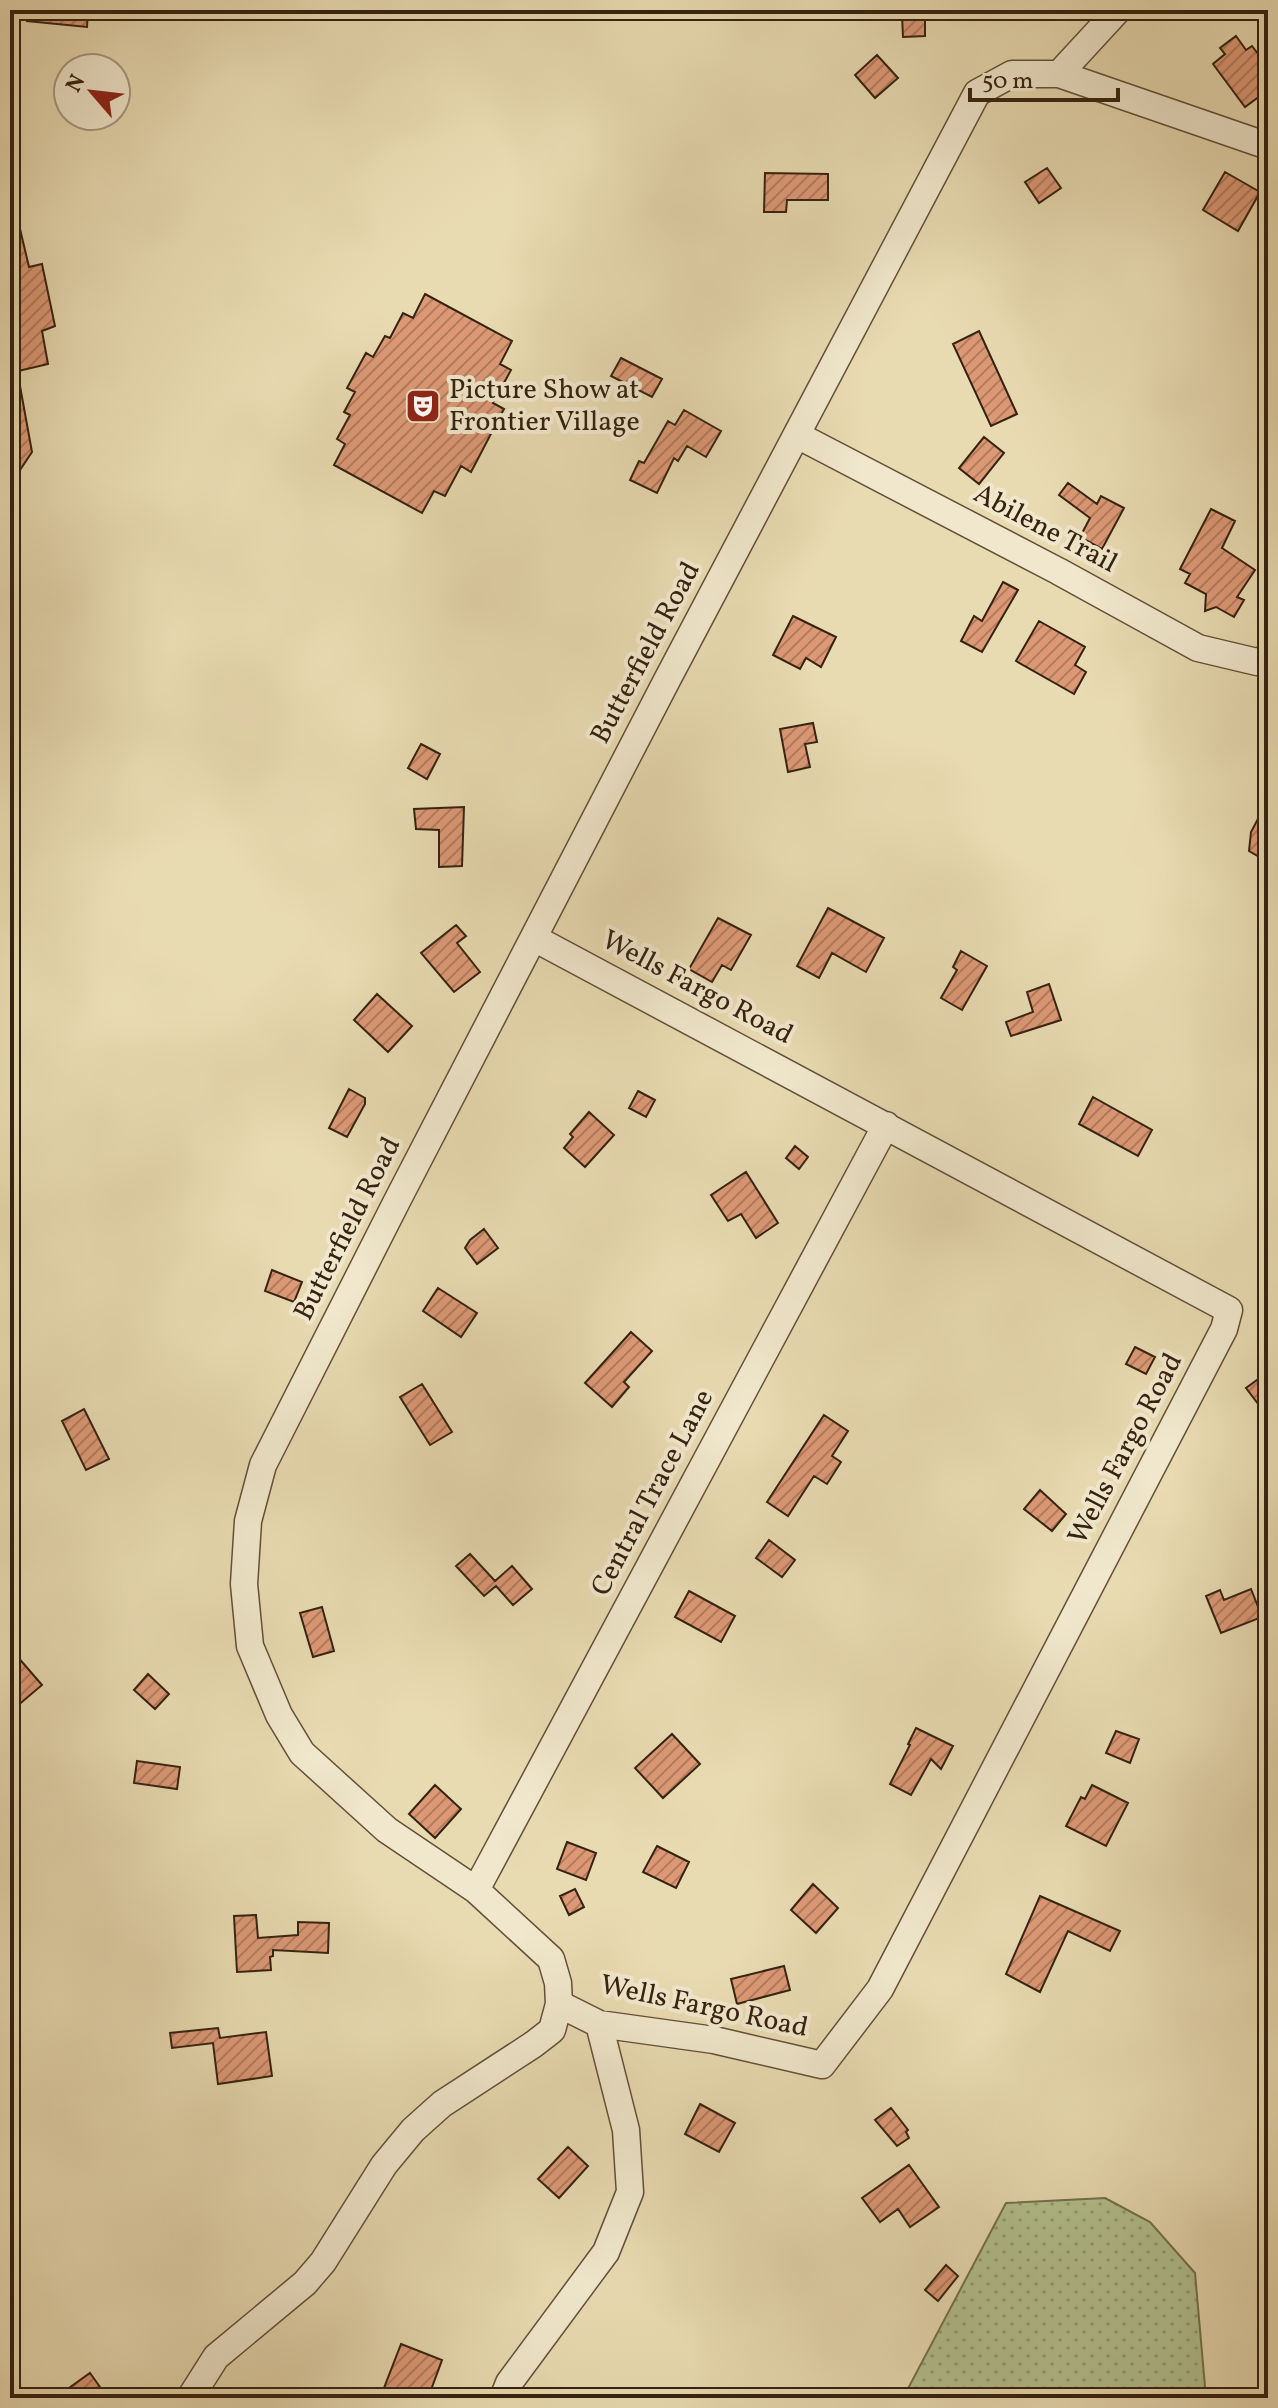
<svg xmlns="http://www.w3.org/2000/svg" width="1278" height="2408" font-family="Vollkorn,serif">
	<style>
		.grass { fill: url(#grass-dots); stroke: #74714f; stroke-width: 2 }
		.building { fill: url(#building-hatch); stroke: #352210; stroke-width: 2 }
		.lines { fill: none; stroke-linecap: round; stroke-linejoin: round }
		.minor-casing { stroke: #625038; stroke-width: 29 }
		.minor { stroke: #f0e7cc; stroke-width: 26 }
		.labels { text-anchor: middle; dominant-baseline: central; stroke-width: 8; stroke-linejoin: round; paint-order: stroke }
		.poi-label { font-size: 28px; fill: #352210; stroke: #f0e7cc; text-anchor: start }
		.street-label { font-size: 28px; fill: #352210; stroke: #f0e7cc }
	</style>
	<defs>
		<pattern id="grass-dots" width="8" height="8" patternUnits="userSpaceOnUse" patternTransform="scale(2)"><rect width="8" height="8" fill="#b2c08e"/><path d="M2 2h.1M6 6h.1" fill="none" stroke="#929c73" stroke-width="1.8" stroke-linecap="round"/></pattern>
		<pattern id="building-hatch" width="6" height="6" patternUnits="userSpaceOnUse" patternTransform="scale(2)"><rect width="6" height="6" fill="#dd9976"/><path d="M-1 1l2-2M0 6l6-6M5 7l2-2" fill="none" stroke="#b47c5f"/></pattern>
	</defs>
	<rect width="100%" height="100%" fill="#e8dab1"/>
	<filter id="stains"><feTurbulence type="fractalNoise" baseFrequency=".0025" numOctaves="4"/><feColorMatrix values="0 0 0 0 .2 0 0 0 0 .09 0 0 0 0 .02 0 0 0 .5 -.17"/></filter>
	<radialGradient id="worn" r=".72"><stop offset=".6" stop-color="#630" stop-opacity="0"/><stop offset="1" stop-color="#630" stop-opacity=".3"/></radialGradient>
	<path class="grass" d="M1105,2198L1150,2222L1195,2273L1206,2398H903L1006,2203Z"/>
	<path class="building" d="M28,10H88L87,27L27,21Z
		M925,14V36L903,37L902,15Z
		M1236,36L1246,50L1252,46L1268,67V90L1245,107L1213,64L1225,54L1220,48Z
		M877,55L898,78L875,98L855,75Z
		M1047,168L1061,188L1039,203L1025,182Z
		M1225,172L1260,192L1238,231L1203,210Z
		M765,173L828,174V200H787L786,212H764Z
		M10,212H16L29,267L42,264L55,326L42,331L48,364L10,373Z
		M425,294L512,341L500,364L511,370L493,403L504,409L471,472L461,466L445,496L434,491L422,513L334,465L345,444L337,439L350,415L344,412L355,392L347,388L366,353L373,357L385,336L390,338L403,313L413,318Z
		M979,331L1017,414L991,426L953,344Z
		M621,358L662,379L652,397L611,376Z
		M18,375L32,452L10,485V376Z
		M684,410L721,431L706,457L687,446L678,461L674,458L657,493L630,480L639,461L644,463L668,421L675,425Z
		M984,437L1004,453L979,484L959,468Z
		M1068,483L1097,504L1101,496L1124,508L1102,549L1080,537L1090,518L1059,495Z
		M1211,509L1235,521L1222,548L1255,570L1237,597L1244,600L1234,617L1216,607L1205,611L1206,594L1185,583L1190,574L1180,569Z
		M1003,582L1018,590L982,652L961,641L974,616L982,621Z
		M793,616L836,637L821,667L806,658L800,669L773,655Z
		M1039,621L1085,647L1075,665L1086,672L1074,694L1016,661Z
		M813,723L817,742L805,744L810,767L788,772L780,729Z
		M421,744L440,754L427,779L408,768Z
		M1268,800V862L1249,851L1251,832Z
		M464,807L462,866L439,867V830L416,829L414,809Z
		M828,908L884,938L866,972L832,953L819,978L797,966Z
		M718,918L751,935L731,970L722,965L712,982L689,969Z
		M456,925L466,936L457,943L480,972L454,992L421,953Z
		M961,951L987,966L962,1010L941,998L957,970L953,967Z
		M1049,984L1061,1020L1011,1036L1006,1022L1033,1012L1027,992Z
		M377,994L412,1026L388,1052L354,1020Z
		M349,1089L365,1098V1104L347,1137L329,1128Z
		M638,1091L655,1100L646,1117L629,1108Z
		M1093,1097L1152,1130L1138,1156L1079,1124Z
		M589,1112L614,1135L585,1167L564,1148L573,1137L570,1134Z
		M795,1146L808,1157L799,1169L786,1158Z
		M746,1172L778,1223L756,1238L741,1214L728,1221L711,1195Z
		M484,1229L498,1248L477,1264L465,1248L470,1240Z
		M272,1270L302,1282L294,1302L265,1291Z
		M438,1288L477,1313L461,1337L423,1311Z
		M631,1332L652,1351L624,1382L629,1387L612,1407L585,1383Z
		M1135,1347L1155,1357L1146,1374L1126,1364Z
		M1268,1372V1417L1246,1388Z
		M422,1384L452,1432L430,1445L400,1397Z
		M84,1409L109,1459L86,1470L62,1421Z
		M824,1415L848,1431L832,1456L841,1462L827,1484L814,1476L788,1516L767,1502Z
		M1040,1490L1066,1514L1052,1531L1024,1509Z
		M769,1540L795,1560L782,1577L756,1558Z
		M470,1554L495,1581L512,1566L532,1589L513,1605L496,1586L484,1596L456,1566Z
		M1251,1589L1262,1617L1221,1633L1206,1596L1220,1590L1224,1600Z
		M689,1591L735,1616L721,1642L675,1617Z
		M322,1607L334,1651L313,1657L300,1613Z
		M10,1648L42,1685L10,1712Z
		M148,1674L169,1694L155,1709L134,1690Z
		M916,1728L953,1746L941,1769L931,1759L911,1795L890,1784L910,1745L908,1744Z
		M1116,1731L1139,1739L1130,1763L1106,1753Z
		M672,1734L700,1764L663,1798L635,1768Z
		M137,1761L180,1767L177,1789L134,1783Z
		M435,1785L461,1809L435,1838L409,1814Z
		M1092,1785L1128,1803L1106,1846L1066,1826L1081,1797L1085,1799Z
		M567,1842L596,1853L586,1880L557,1869Z
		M657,1846L689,1862L676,1888L643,1872Z
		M813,1884L838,1908L816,1933L791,1910Z
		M575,1889L584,1907L569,1915L560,1896Z
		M1040,1896L1120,1931L1110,1951L1068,1931L1040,1992L1006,1974Z
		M256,1915L258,1938L298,1935V1922L329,1923L328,1953L273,1950V1956L270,1957L271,1970L237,1972L234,1916Z
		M784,1966L790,1990L737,2004L731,1979Z
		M218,2028L220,2038L266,2032L272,2076L218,2084L213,2043L172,2048L170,2033Z
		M700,2104L735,2123L719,2152L685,2134Z
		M891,2108L908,2130L906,2132L909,2138L897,2146L875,2120Z
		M568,2147L588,2166L559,2198L538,2179Z
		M909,2165L939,2207L910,2227L898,2209L880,2222L862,2198Z
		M946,2265L958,2276L938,2301L925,2290Z
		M401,2344L442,2360L428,2398H411L384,2388Z
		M90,2373L100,2387L85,2398H55Z"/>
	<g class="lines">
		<g class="minor-casing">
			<path id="minor" d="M1059,74L1268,146
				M797,435L1058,571L1198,648L1257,662L1268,658
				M534,938L1229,1310L1224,1329L880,1989L822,2065L714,2040L599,2024L559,2004
				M476,1890L886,1125
				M190,2398L216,2357L305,2283L323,2262L384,2165L413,2130L442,2104L534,2044L552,2030L559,2004L558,1983L551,1959L476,1890L387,1830L302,1753L279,1715L250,1646L244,1584L248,1521L263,1465L397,1201L667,680L977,93L1012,74H1059L1118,10
				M503,2398L509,2383L606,2252L630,2192L626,2130L599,2024"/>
		</g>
		<use href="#minor" class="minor"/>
	</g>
	<defs>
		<g id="theatre-square" transform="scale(1.8)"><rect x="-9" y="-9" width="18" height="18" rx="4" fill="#8f2418" stroke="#f0e7cc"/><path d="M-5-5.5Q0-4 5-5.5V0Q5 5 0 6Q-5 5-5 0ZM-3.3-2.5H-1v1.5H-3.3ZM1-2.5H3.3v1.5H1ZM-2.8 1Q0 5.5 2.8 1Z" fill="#fff"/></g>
	</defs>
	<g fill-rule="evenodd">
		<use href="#theatre-square" x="423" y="406"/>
	</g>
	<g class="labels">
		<g class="poi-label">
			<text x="449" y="390">Picture Show at<tspan x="449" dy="32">Frontier Village</tspan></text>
		</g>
		<g class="street-label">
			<text transform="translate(1045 529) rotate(28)">Abilene Trail</text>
			<text transform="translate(646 653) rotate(-62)">Butterfield Road</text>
			<text transform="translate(697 988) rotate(28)">Wells Fargo Road</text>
			<text transform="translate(348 1229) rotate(-63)">Butterfield Road</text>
			<text transform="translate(1126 1449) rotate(-62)">Wells Fargo Road</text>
			<text transform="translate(653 1493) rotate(-62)">Central Trace Lane</text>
			<text transform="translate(704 2007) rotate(12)">Wells Fargo Road</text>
		</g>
	</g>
	<rect width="1278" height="2408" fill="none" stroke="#e8dab1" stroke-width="40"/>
	<rect x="12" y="12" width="1254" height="2384" fill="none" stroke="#352210" stroke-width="4"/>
	<rect x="20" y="20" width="1238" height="2368" fill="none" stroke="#352210" stroke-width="2"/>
	<g transform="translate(92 92) rotate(298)"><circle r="38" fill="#f0e7cc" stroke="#a59881" stroke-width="2"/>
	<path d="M0-6L14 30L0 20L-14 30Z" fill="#8f2418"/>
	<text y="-12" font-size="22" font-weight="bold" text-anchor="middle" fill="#352210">N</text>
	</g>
	<path d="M970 88v12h148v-12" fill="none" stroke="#352210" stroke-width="4"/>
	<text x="982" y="88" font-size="24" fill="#352210" stroke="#f0e7cc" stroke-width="6" paint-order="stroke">50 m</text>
	<rect width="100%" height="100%" filter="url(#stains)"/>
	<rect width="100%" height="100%" fill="url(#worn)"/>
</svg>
